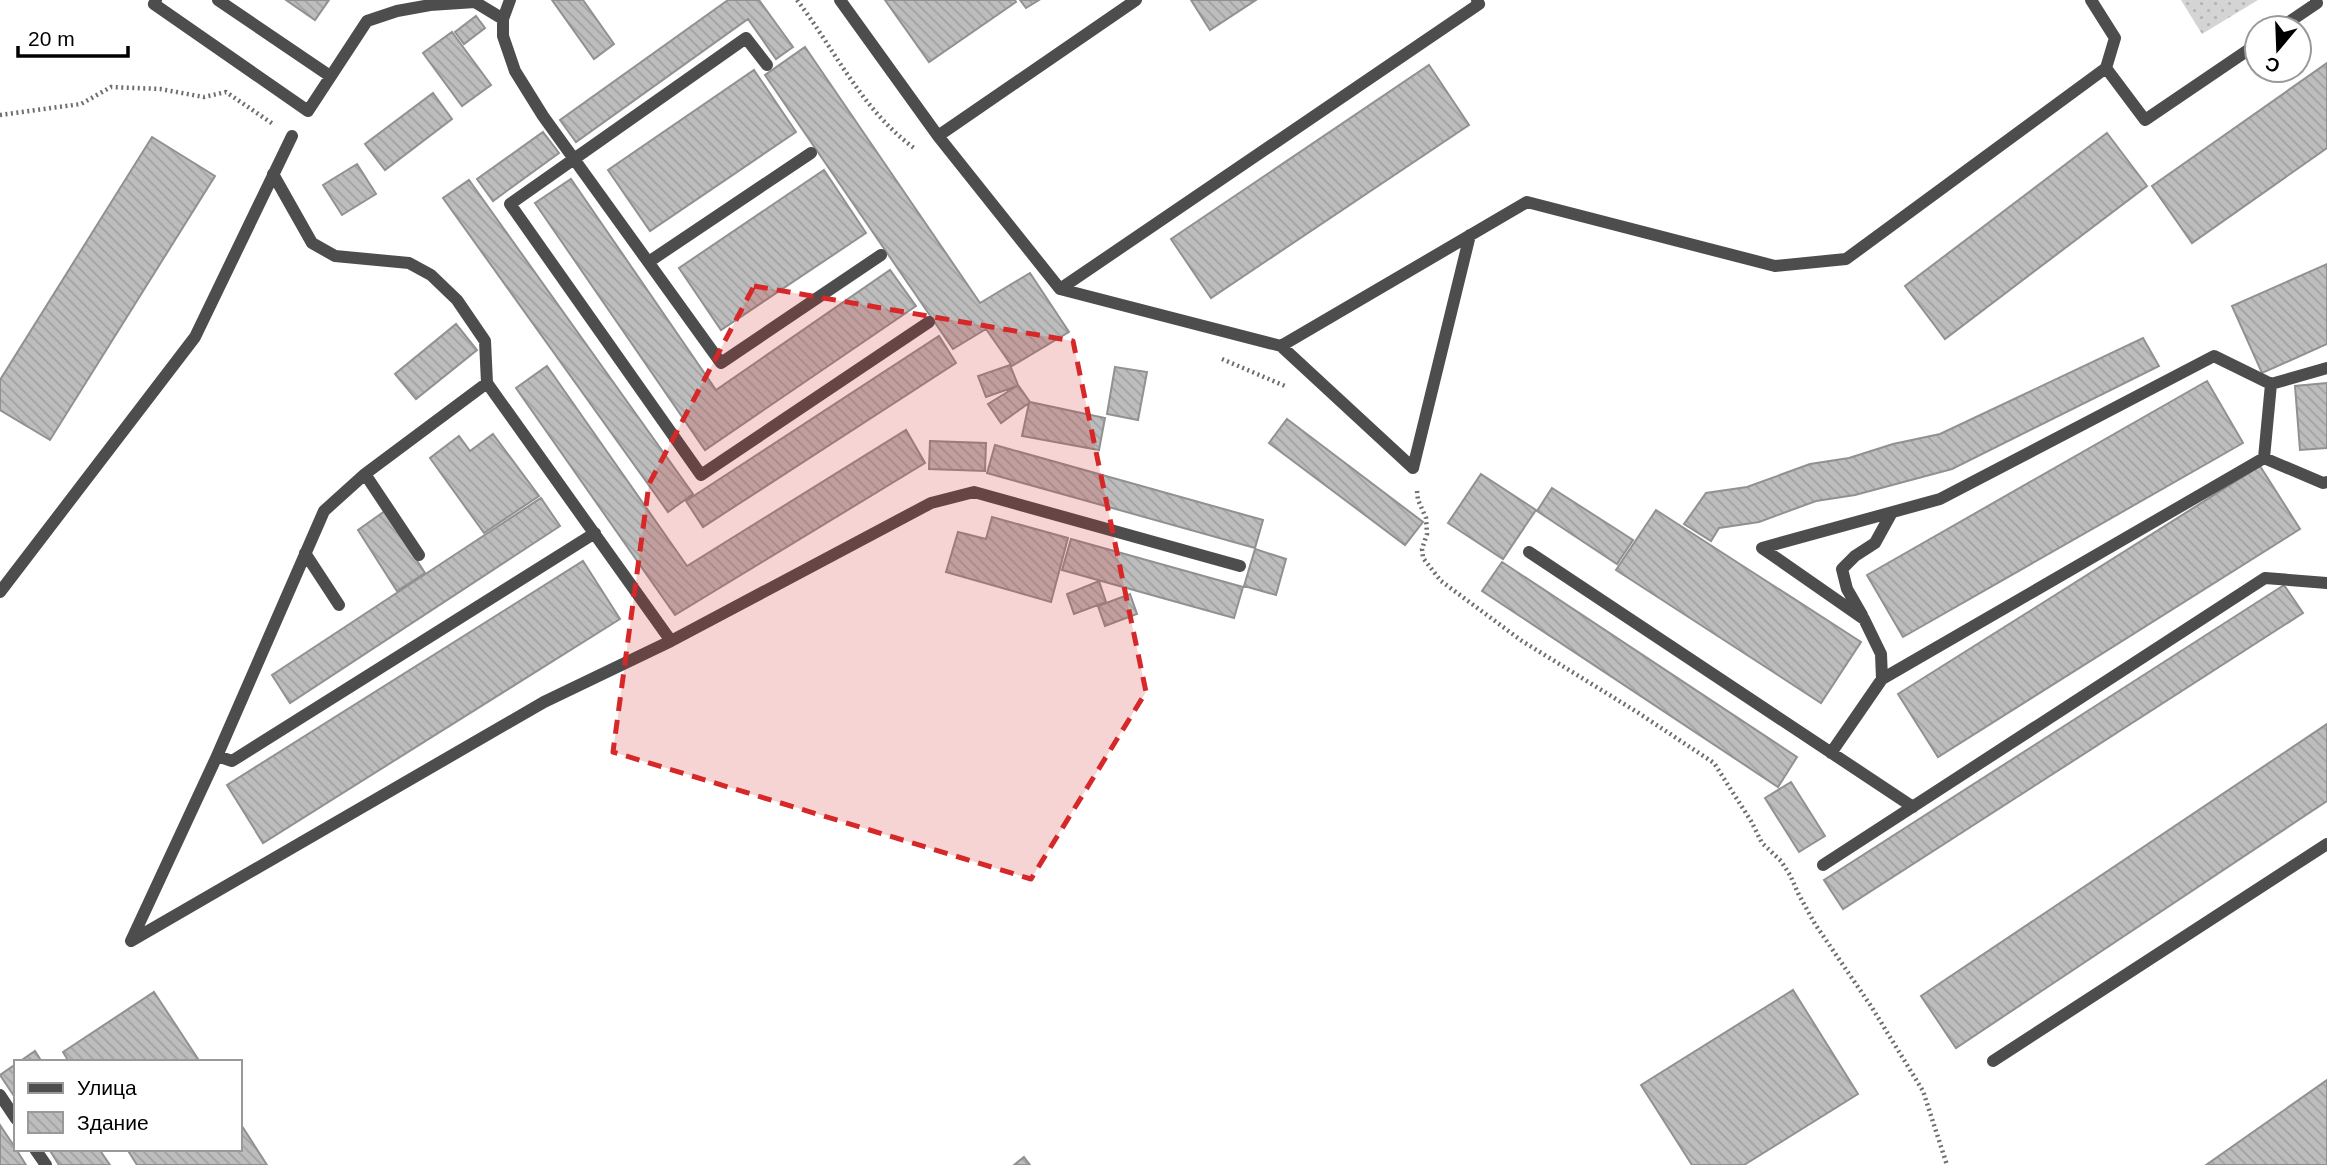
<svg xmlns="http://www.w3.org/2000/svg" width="2327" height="1165" font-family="Arial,sans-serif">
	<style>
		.park { fill: url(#park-dots) }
		.building { fill: url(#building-back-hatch); stroke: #919191; stroke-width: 2 }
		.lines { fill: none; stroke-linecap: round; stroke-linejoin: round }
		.path { stroke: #6f6f6f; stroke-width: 4.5; stroke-dasharray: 2 3.5; stroke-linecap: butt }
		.minor { stroke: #4d4d4d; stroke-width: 12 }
		.marked { fill: #d62828; fill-opacity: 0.2; stroke: #d62828; stroke-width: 5; stroke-dasharray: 14 9; stroke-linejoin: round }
	</style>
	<defs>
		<pattern id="park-dots" width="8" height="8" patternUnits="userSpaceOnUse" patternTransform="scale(1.75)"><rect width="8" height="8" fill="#d4d4d4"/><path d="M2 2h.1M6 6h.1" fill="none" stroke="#b4b4b4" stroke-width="1.8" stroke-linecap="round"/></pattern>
		<pattern id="building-back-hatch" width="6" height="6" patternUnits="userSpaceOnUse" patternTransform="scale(1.75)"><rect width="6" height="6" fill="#bdbdbd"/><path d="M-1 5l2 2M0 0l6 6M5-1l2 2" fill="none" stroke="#a1a1a1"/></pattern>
	</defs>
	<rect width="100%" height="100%" fill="#fff"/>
	<path class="park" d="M2181,0H2258L2202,34Z"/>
	<path class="building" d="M286,0H329L315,20Z
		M552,0H583L614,44L594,59Z
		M728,0H759L793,47L776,59L748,19L576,142L560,120Z
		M885,0H1015L1016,2L929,62Z
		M1020,0H1039L1026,8Z
		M1191,0H1256L1210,30Z
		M476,16L485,28L464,44L455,32Z
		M452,32L491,85L462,106L423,53Z
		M805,47L980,303L1030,273L1069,332L1012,366L986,329L953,349L765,75Z
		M2327,63V148L2192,243L2152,186Z
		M1429,65L1469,125L1211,298L1171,239Z
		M754,70L796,132L650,231L608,170Z
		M433,93L452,119L385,170L365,144Z
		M543,132L559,153L493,201L477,179Z
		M2107,133L2147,186L1945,339L1905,286Z
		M152,137L215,176L50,440L0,410V380Z
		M357,164L376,194L342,215L323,185Z
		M824,170L866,233L721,330L679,268Z
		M571,179L716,390L890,270L916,306L705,450L535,203Z
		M469,180L693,494L668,512L443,198Z
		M2327,264V344L2262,373L2232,306Z
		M456,324L477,350L416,399L395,374Z
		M939,336L956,363L703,527L686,501Z
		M2143,338L2159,366L1952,469L1855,495L1816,501L1759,522L1719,528L1711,541L1684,524L1706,493L1747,487L1810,464L1849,458L1893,444L1940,434Z
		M1010,365L1018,385L1030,402L1105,418L1099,450L1022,436L1029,403L1001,423L988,404L1017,386L986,397L978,376Z
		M547,366L687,566L906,430L925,463L675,615L516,388Z
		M1115,367L1147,372L1138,420L1107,414Z
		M2207,381L2243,443L1903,637L1867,575Z
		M2327,383V448L2300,450L2295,386Z
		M1287,419L1423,522L1405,545L1269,443Z
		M493,434L539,496L484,533L430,458L459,436L470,451Z
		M930,441L986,443L985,471L929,469Z
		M995,445L1263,520L1255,548L987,473Z
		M2260,466L2300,529L1938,757L1898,694Z
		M1481,474L1536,510L1503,559L1448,523Z
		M1552,488L1633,540L1617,564L1537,511Z
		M541,498L560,526L290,703L272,675Z
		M1656,510L1861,642L1821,703L1616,570Z
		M385,511L425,573L397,591L358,530Z
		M992,517L1068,538L1051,602L946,572L958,532L986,539Z
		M1071,539L1243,587L1234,618L1062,570Z
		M1255,549L1286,559L1276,595L1244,586Z
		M583,561L620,619L263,843L227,785Z
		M1502,562L1797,757L1778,787L1482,591Z
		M1099,581L1106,602L1074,614L1067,594Z
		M2284,585L2303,613L1843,909L1824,880Z
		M1130,594L1137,614L1105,626L1098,606Z
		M2327,724V801L1956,1048L1921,996Z
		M1791,782L1825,836L1799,852L1765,798Z
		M1793,990L1858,1094L1744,1165H1692L1641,1085Z
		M154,992L200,1062H69L63,1052Z
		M35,1051L42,1062H19Z
		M16,1064V1099L0,1075Z
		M2327,1080V1165H2206Z
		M240,1123L267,1165H137L127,1149H240Z
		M0,1125L16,1149L26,1165H0Z
		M49,1149H99L110,1165H59Z
		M1024,1157L1030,1165H1014Z"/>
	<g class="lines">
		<path class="path" d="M797,0C835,50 862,110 914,148
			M0,115L81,104L111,87L160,89L204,97L226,92L273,124
			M1222,359L1285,386
			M1417,491L1418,500L1426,518L1427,534L1422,549L1423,558L1441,581L1522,641L1637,712L1714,763L1751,821L1762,843L1781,861L1790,875L1799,895L1815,924L1871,1006L1923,1091L1947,1165"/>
		<path class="minor" d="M156,0L154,4L308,111L367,21L397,11L430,5L475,2L503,19V36L515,71L543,116L721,363L881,255
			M218,0L330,76
			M840,0L938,136L1060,289L1479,4L1477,0
			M503,19L510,0
			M2280,28L2317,3L2316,0
			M767,65L746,38L510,204L701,475L929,322
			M2106,68L2145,120L2257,44
			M938,136L1136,0
			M273,174L312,243L335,256L409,263L431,275L457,300L485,341L487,383L671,641L931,503L974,492L1240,566
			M650,261L811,153
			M1060,289L1281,346L1527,202L1775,266L1846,259L2106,68L2115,38L2091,0
			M1281,346L1413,468L1470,235
			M2264,458L2271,384L2327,368
			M2264,458L2323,483L2327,482
			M365,474L419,555
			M595,533L232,761L217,756L131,941L544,702L671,641
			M1529,552L1913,807
			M305,553L339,605
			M0,592L195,337L292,136
			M1862,615L1847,589L1842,569L1855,556L1875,543L1891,514
			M1882,679L1881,654L1864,619L1762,548L1940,499L2214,356L2271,384
			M1831,753L1882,679L2264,458
			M217,756L324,511L365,474L487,383
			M1823,865L2265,578L2327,583
			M1993,1061L2327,844
			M0,1095L16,1119
			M35,1149L46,1165"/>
	</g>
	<path class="marked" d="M754,286L1073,341L1146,692L1031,879L613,752L649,484Z"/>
	<rect x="14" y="1060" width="228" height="91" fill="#ffffff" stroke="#999999" stroke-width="2"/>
	<rect x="28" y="1083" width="35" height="10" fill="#4d4d4d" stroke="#999999" stroke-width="2"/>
	<text x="77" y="1095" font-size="21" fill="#000000">Улица</text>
	<rect x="28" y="1112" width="35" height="21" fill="url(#building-back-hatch)" stroke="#999999" stroke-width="2"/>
	<text x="77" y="1130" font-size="21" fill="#000000">Здание</text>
	<g transform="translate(2278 49) rotate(199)"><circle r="33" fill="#ffffff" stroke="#999999" stroke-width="2"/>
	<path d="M0-5L12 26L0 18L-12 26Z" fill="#000000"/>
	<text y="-10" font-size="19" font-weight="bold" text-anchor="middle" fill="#000000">С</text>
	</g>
	<path d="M18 46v10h110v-10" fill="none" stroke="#000000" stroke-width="3.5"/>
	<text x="28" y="46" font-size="21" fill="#000000" stroke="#ffffff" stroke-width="5" paint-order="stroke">20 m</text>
</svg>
